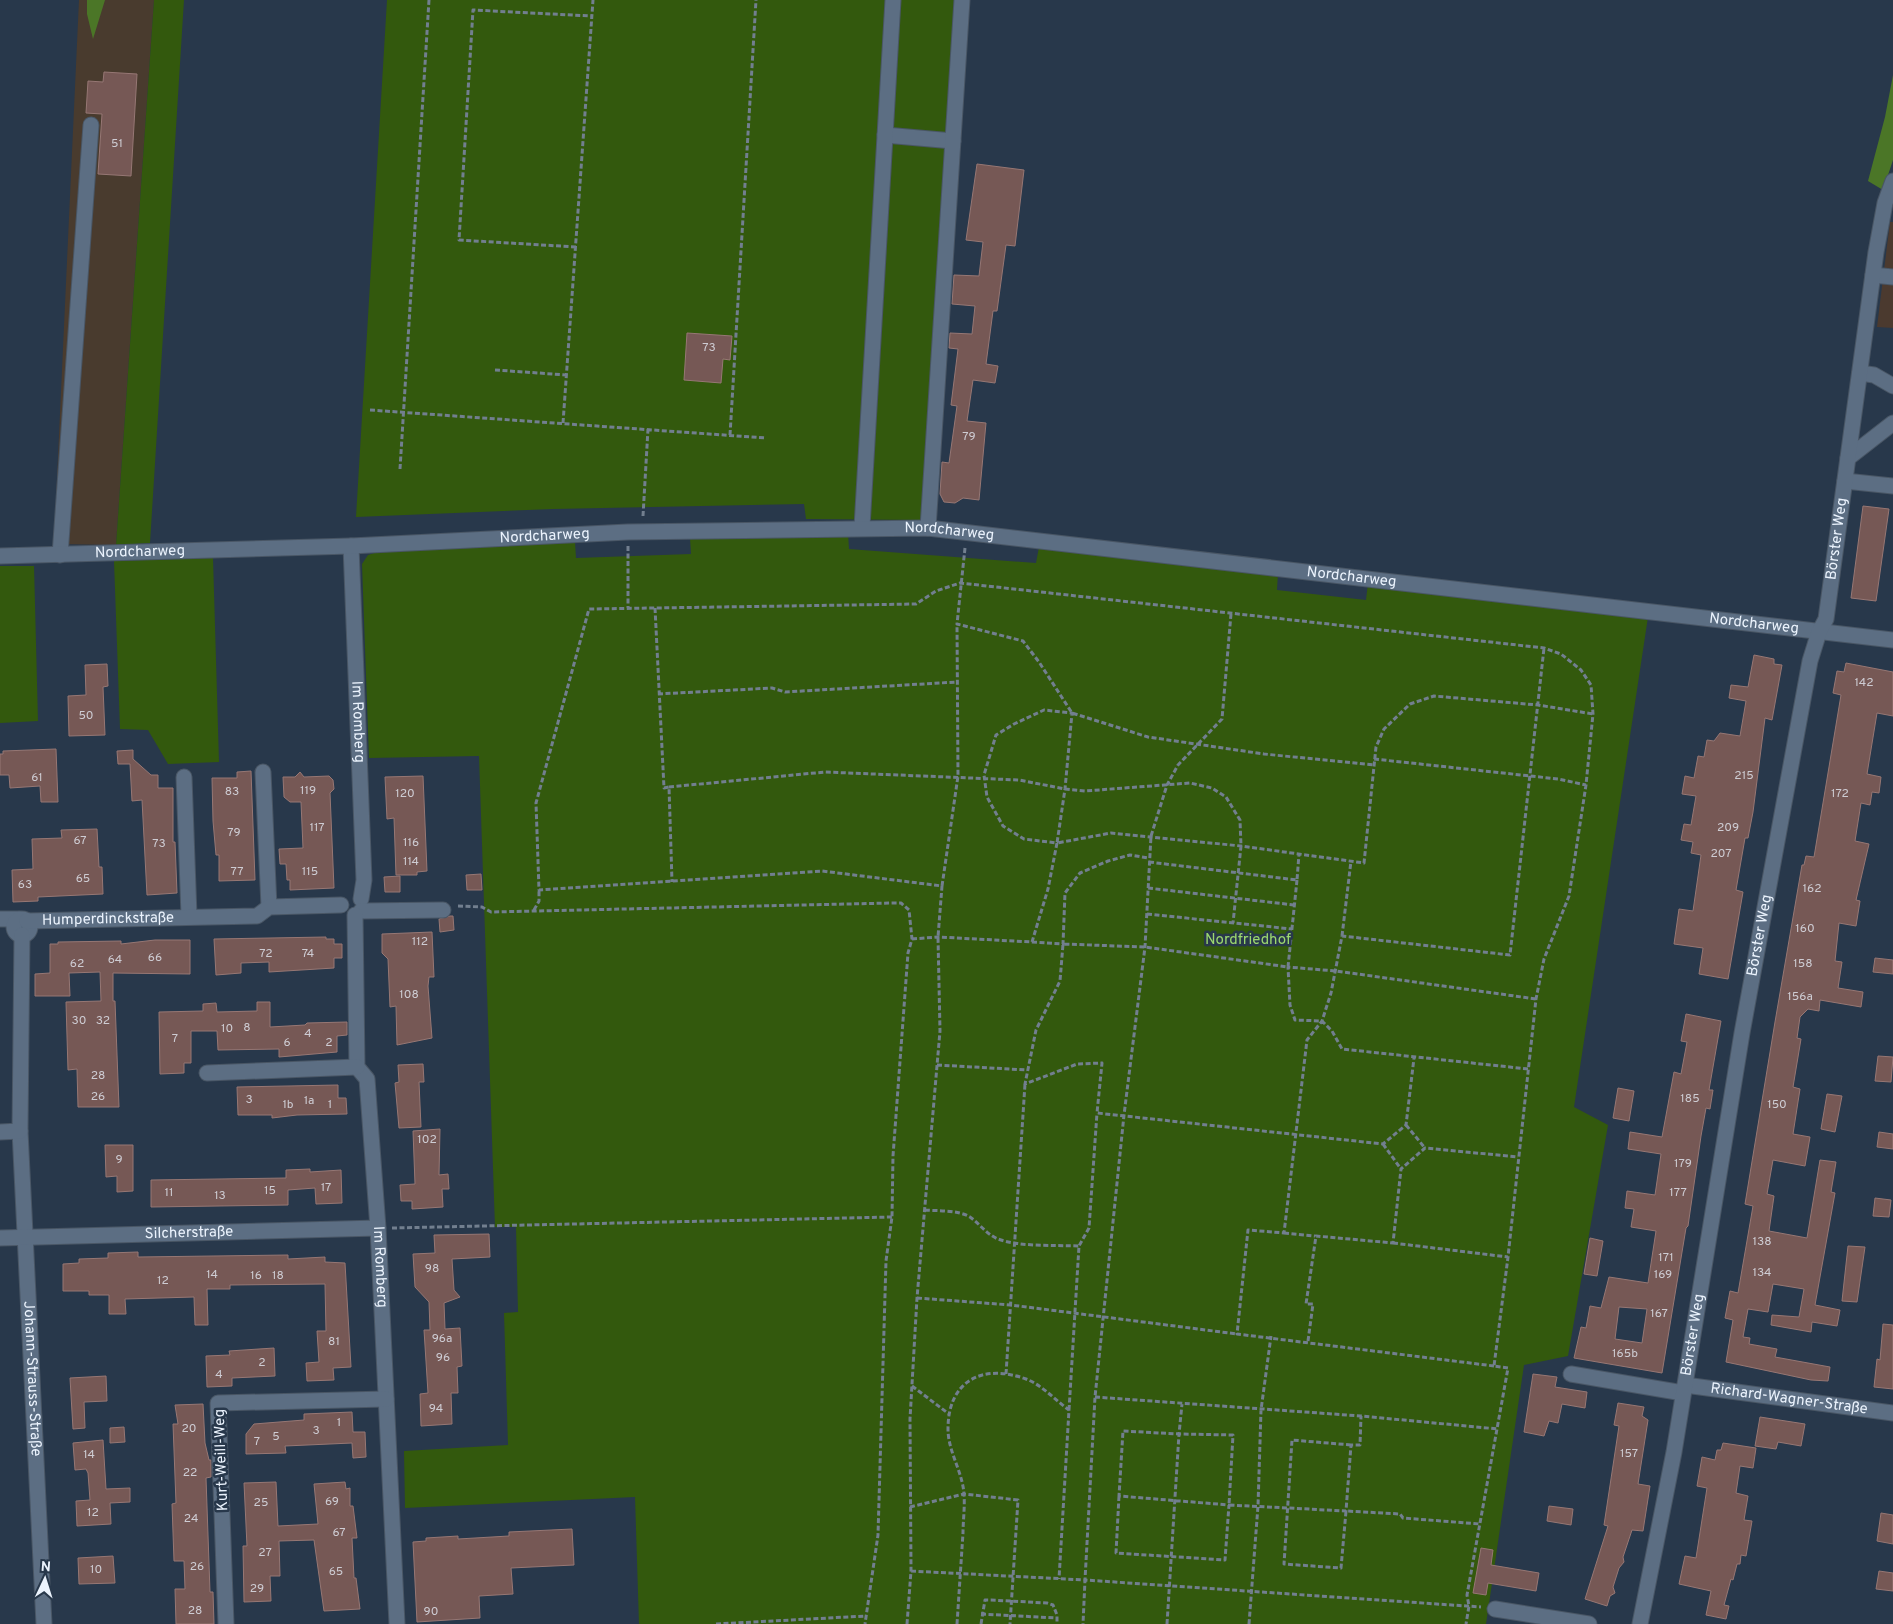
<svg xmlns="http://www.w3.org/2000/svg" width="1893" height="1624" font-family="Overpass,sans-serif">
	<style>
		.commercial { fill: #493b2e }
		.industrial { fill: #4b3a2f }
		.green { fill: #33590d }
		.forest { fill: #4b7627 }
		.building { fill: #765855; stroke: #967774; fill-rule: evenodd }
		.lines { fill: none; stroke-linecap: round; stroke-linejoin: round }
		.minor-casing { stroke: #495665; stroke-width: 17 }
		.path { stroke: #727f8f; stroke-width: 3; stroke-dasharray: 5 2.5; stroke-linecap: butt }
		.minor { stroke: #5c6e83; stroke-width: 15 }
		.labels { text-anchor: middle; dominant-baseline: central; stroke-width: 5; stroke-linejoin: round; paint-order: stroke }
		.number-label { font-size: 12px; fill: #ceccd3 }
		.street-label { font-size: 15px; fill: #ebf3fd; stroke: #28384b }
		.park-label { font-size: 15px; fill: #9cd86f; stroke: #28384b }
	</style>
	<rect width="100%" height="100%" fill="#28384b"/>
	<path class="commercial" d="M79,0H154L116,545L54,544Z"/>
	<path class="industrial" d="M1890,222H1893V328L1877,327Z"/>
	<path class="green" d="M154,0H184L150,543L116,545Z
		M387,0H955L922,520L806,519L804,504L553,509L356,517Z
		M848,533L849,549L1036,563L1039,547L1278,573L1277,590L1366,600L1368,583L1648,617L1574,1107L1608,1125L1568,1356L1524,1365L1486,1624H639L635,1497L405,1508L404,1451L508,1445L504,1313L518,1312L516,1227H495L479,756L369,758L362,564L368,555L381,551L575,542L576,558L691,554L690,538Z
		M213,558L219,762L168,764L148,730L120,729L114,561Z
		M0,566H34L38,721L0,723Z"/>
	<path class="forest" d="M87,0H105L93,39L87,14Z
		M1893,75V160L1883,190L1868,181L1885,117Z"/>
	<path class="building" d="M104,72L137,74L131,176L98,174L102,114L86,113L88,81L103,82Z
		M977,164L1024,170L1015,246L1006,245L997,311H993L986,364L998,366L995,383L973,380L967,421L986,423L979,500L963,498L955,503L944,502L940,494L942,462L949,463L957,406L951,405L958,349L949,348L950,333L972,334L975,306L952,304L954,275L979,276L983,242L966,240Z
		M687,333L732,336L730,360L723,359L721,383L684,380Z
		M1863,506L1889,509L1876,601L1851,598Z
		M1754,655L1774,659V664L1782,665L1772,720L1765,718L1753,812L1748,838H1745L1736,890L1743,892L1728,979L1699,974L1703,948L1674,944L1679,909L1693,911L1701,855L1691,853L1693,842L1681,840L1684,824L1691,825L1696,796L1682,794L1685,776L1694,778L1698,756L1704,757L1707,740L1714,741L1720,733L1740,736L1746,701L1729,698L1731,685L1748,687Z
		M1846,663L1893,672V716L1877,713L1867,774L1881,777L1879,793L1872,792L1870,805L1861,803L1855,841L1869,844L1856,900L1860,901L1856,926L1839,923L1835,961L1842,962L1838,988L1863,992L1861,1007L1820,1000L1819,1011L1808,1009L1800,1017L1797,1038L1801,1039L1793,1087L1800,1089L1793,1134L1810,1137L1805,1166L1773,1160L1767,1194L1774,1196L1769,1231L1807,1238L1820,1160L1836,1162L1831,1192L1835,1193L1815,1305L1840,1310L1837,1326L1812,1322L1811,1332L1771,1325L1772,1315L1799,1317L1804,1289L1773,1284L1768,1312L1748,1309L1743,1337L1750,1338L1749,1344L1777,1349L1775,1357L1830,1367L1828,1381L1811,1380L1726,1362L1733,1320L1725,1318L1730,1291L1738,1293L1753,1206L1745,1204L1775,1022L1802,865H1804L1806,856L1814,857L1841,695L1833,693L1837,671L1844,672Z
		M107,664L108,686L103,687L105,735L69,736L68,696L86,695L85,665Z
		M56,749L58,802H41L40,786L10,788L9,775H0V754H3V751Z
		M133,750V759L151,775H158V788H173V842H175L177,893L147,895L142,800L132,801L130,764H118L117,751Z
		M251,771L255,880L219,881V855H216L213,821L212,778H237V772Z
		M300,772L304,777L329,776L333,780L334,789L330,793L334,888L290,890V880H287L286,864H280L279,849L303,848L301,802H290L284,797L283,777H295Z
		M423,776L427,871L417,872V875H396L394,818L387,819L385,777Z
		M97,829L99,867H102L103,894L38,897V901L13,902L12,870L33,869L32,839L62,838L61,830Z
		M481,874L482,890H467L466,875Z
		M400,876V892H385L384,877Z
		M450,916H453L454,930L440,932L439,919Z
		M432,932L434,977H429L428,986L432,1038L397,1045L396,1006L390,1007L388,959L382,953V934Z
		M326,937V939H334V944H342V958H334V968L269,972V962L241,963V973L216,975L214,939Z
		M155,940H190V974L113,973V1001H115L119,1107H78L77,1069L68,1070L66,1002L101,1001L100,972L69,973L70,996H35V974L50,973V944H58V942L121,941V944Z
		M1875,958L1893,960V974L1873,972Z
		M257,1002H270V1027L305,1025L307,1023L347,1022V1035L337,1036V1052L279,1057V1049L218,1050L217,1031H191V1063H184V1073L160,1074L159,1012L203,1011V1004L216,1003L217,1012L257,1011Z
		M1686,1014L1721,1021L1709,1090H1713L1710,1109L1706,1108L1701,1136L1688,1226L1686,1228L1662,1373L1574,1358L1581,1327L1586,1328L1590,1306L1601,1308L1609,1277L1648,1283L1656,1231L1631,1227L1634,1209L1625,1208L1627,1191L1655,1195L1661,1154L1628,1149L1630,1132L1662,1137L1674,1072L1681,1074L1687,1042L1681,1041ZM1619,1307L1647,1309L1642,1343L1615,1339Z
		M1878,1056L1893,1057L1891,1082L1875,1081Z
		M423,1064L424,1082H419L421,1127L399,1128L395,1083L399,1082L398,1065Z
		M338,1085V1098H346L347,1114L297,1115L272,1118V1115H238L237,1087Z
		M1618,1088L1634,1091L1629,1121L1613,1118Z
		M1827,1094L1842,1096L1835,1132L1821,1129Z
		M440,1129L439,1175L448,1174L449,1189H442L443,1207L412,1209V1201H401L400,1185L415,1184L413,1131Z
		M1879,1132L1893,1134V1149L1877,1147Z
		M105,1145H133V1191L117,1192V1176L106,1177Z
		M310,1169V1172L341,1170L342,1203L316,1204L315,1188L288,1190V1205L151,1207V1180L286,1178V1170Z
		M1875,1198L1891,1200L1889,1217L1873,1216Z
		M489,1234L490,1257L452,1259L454,1290L460,1297L444,1303L445,1329L460,1328L462,1366L457,1367L458,1393H451L452,1424L421,1426L420,1394L428,1393L424,1330H430L429,1302L415,1287L413,1254L435,1253L434,1235Z
		M1590,1238L1603,1241L1597,1276L1584,1274Z
		M1848,1246L1865,1247L1857,1302L1842,1301Z
		M138,1252V1257L288,1255V1259L325,1257V1262L345,1263L351,1367L333,1368L334,1380L307,1381L306,1363L319,1362L317,1331H326L325,1284L230,1285V1289H207L208,1325H195L194,1297L125,1299L126,1314H109V1295H89V1291H63V1264L79,1263V1259L108,1258V1253Z
		M1883,1324L1893,1325V1389L1874,1387L1877,1359L1880,1360Z
		M274,1348L275,1376L232,1378V1386L207,1387L206,1356L230,1355L229,1351Z
		M1533,1374L1557,1377L1555,1387L1587,1392L1585,1408L1562,1404L1558,1423L1549,1421L1544,1436L1524,1432Z
		M106,1376L107,1401L84,1402L85,1428L73,1429L70,1378Z
		M1618,1403L1644,1407L1642,1416L1648,1420L1638,1484L1650,1486L1643,1531L1632,1530L1623,1557L1624,1562L1619,1568L1613,1587L1615,1593L1610,1596L1607,1606L1585,1599L1608,1526L1604,1525L1619,1426L1614,1425Z
		M203,1404L205,1443L209,1460H211V1477L206,1478L210,1592H213L214,1624H176L175,1589H185L184,1561H174L172,1504L176,1503L173,1424H178L175,1405Z
		M352,1412L353,1432H365L366,1457L353,1458L352,1443L285,1446L286,1453L246,1454V1434L254,1424L304,1420V1414Z
		M1760,1417L1805,1424L1801,1446L1778,1442L1776,1449L1755,1446Z
		M124,1427L125,1442L110,1443V1428Z
		M103,1440L106,1489L130,1488V1502L110,1503L111,1524L77,1526L76,1501L90,1500L88,1473L86,1469L75,1470L73,1443Z
		M1723,1443L1756,1448L1753,1468L1740,1466L1736,1493L1748,1496L1744,1520L1752,1521L1746,1556L1741,1555L1740,1564H1737L1733,1580L1731,1579L1724,1605L1729,1606L1726,1619L1706,1615L1711,1591L1679,1584L1685,1556L1696,1558L1707,1488L1697,1486L1702,1457L1715,1460L1717,1450H1721Z
		M276,1482L278,1526L318,1524L314,1484L345,1482L346,1489L350,1488V1506H353L357,1538H352L354,1578H356L360,1609L324,1611L314,1540L279,1541L280,1576H270L271,1601L244,1602L243,1546H247L244,1483Z
		M1549,1506L1573,1509L1571,1525L1547,1521Z
		M1881,1513L1893,1515V1544L1877,1541Z
		M572,1529L574,1565L511,1568L513,1594L479,1596L480,1618L417,1622L413,1542L426,1541V1538L458,1536V1539L509,1536V1532Z
		M1481,1548L1493,1550L1491,1565L1539,1573L1536,1591L1488,1583L1486,1595L1473,1593Z
		M113,1556L115,1583L79,1584L78,1558Z
		M1879,1571L1893,1573V1591L1876,1589Z"/>
	<g class="lines">
		<g class="minor-casing">
			<g id="minor">
				<path d="M885,135L953,141"/>
				<path d="M1873,275L1893,277"/>
				<path d="M1860,373L1874,375L1893,386"/>
				<path d="M1848,458L1893,423"/>
				<path d="M1845,481L1893,486"/>
				<path d="M862,527L893,0"/>
				<path d="M928,528L962,0"/>
				<path id="s1" d="M351,546L364,880L361,899"/>
				<path d="M60,555L91,125"/>
				<path id="s2" d="M0,556L351,546L628,532L928,528L1893,640"/>
				<path d="M263,772L269,907"/>
				<path d="M184,777L189,916"/>
				<path d="M361,911L443,910"/>
				<path id="s3" d="M355,915L357,1067L367,1079L378,1228L397,1624"/>
				<path d="M0,919H19"/>
				<circle cx="22" cy="927" r="8"/>
				<path id="s4" d="M27,921L257,916L269,907L341,905"/>
				<path d="M207,1073L357,1067"/>
				<path id="s5" d="M20,1131L44,1624"/>
				<path d="M0,1132L20,1131L22,935"/>
				<path id="s6" d="M0,1238L378,1228"/>
				<path d="M1571,1374L1683,1393"/>
				<path id="s7" d="M1685,1385L1893,1413"/>
				<path d="M1495,1609L1589,1624"/>
				<path d="M226,1624L218,1403L386,1399"/>
				<path id="s8" d="M1640,1624L1674,1452L1742,1033L1810,661L1819,632L1826,619L1876,252L1885,203L1893,181"/>
			</g>
		</g>
		<path class="path" d="M576,247L459,240L473,10L592,16
			M495,370L567,375
			M370,410L766,438
			M563,423L593,0
			M730,435L756,0
			M400,469L429,0
			M643,516L648,429
			M628,546V608
			M965,548L957,624L1023,641L1039,662L1072,713L1148,737L1264,754L1374,765
			M655,608L664,788L669,787L672,882
			M1231,614L1222,719L1178,765L1167,785L1151,836L1145,947L1124,1115L1095,1397L1085,1580L1481,1607
			M658,694L772,688L785,692L957,682
			M1374,759L1558,779L1586,785
			M669,787L825,772L1019,780L1065,789L1085,791L1190,783L1212,788L1226,797L1240,820L1241,846L1233,923
			M1149,862L1297,880L1299,854
			M1297,880L1288,967L1145,947L1063,944L1060,981L1036,1030L1025,1084L1077,1064L1102,1063L1097,1113L1383,1144L1406,1125L1414,1058
			M942,886L958,776L957,624
			M1148,888L1294,905
			M458,906L482,907L491,912L892,903H901L909,910L912,939L908,953L893,1156L892,1217L886,1261L878,1535L865,1624
			M534,910L539,901V890
			M1147,914L1292,929
			M1342,936L1351,861
			M912,939L938,937L1032,942L1048,889L1057,843L1024,839L1003,826L987,797L984,775L996,735L1014,724L1044,710L1072,713L1065,789L1057,843L1111,833L1241,846L1364,863L1376,747L1384,729L1410,704L1434,696L1538,705L1593,714
			M1032,942L1063,944L1065,893L1080,873L1108,861L1130,855L1148,858
			M937,1065L1027,1070
			M1528,1069L1342,1049L1332,1031L1322,1021L1295,1020L1290,1005L1288,967L1336,971L1536,999
			M1406,1125L1425,1148
			M1383,1144L1401,1169
			M925,1210C939,1211 958,1210 970,1217C980,1224 986,1234 998,1239C1019,1247 1055,1245 1079,1246
			M392,1228L892,1217
			M1284,1233L1315,1236
			M1393,1243L1508,1257
			M917,1298L1011,1305L1237,1334
			M1308,1341L1313,1304H1306L1316,1236L1393,1243L1401,1169L1425,1148L1518,1157
			M1494,1366L1237,1334L1248,1230L1284,1233L1307,1040L1322,1021L1331,993L1342,936L1510,955L1544,648
			M1006,1374L1025,1084
			M912,1386L949,1414
			M1095,1397L1361,1416L1498,1429
			M1069,1410L1079,1246L1089,1228L1097,1113
			M1351,1445L1292,1440L1284,1564L1341,1568L1346,1511L1400,1514L1403,1518L1480,1524
			M1119,1496L1116,1553L1225,1560L1229,1505L1119,1496L1123,1431L1179,1434L1182,1404
			M910,1507L964,1494L1018,1500L1010,1624
			M911,1571L1085,1580L1083,1624
			M981,1614L1057,1618
			M716,1624L866,1616
			M907,1624L911,1571L910,1419L917,1298L940,1031L938,937L942,886L822,871L539,890L536,803L589,609L916,604L936,591L960,583L1544,648L1561,654L1581,670L1591,685L1593,714L1586,785L1569,896L1544,959L1536,999L1508,1257L1494,1366L1508,1368L1467,1595L1469,1606L1466,1624
			M957,1624C959,1594 961,1563 963,1533C963,1521 965,1507 964,1495C963,1472 948,1452 948,1429C948,1381 982,1363 1026,1379C1042,1385 1055,1400 1069,1410L1059,1579
			M981,1624L985,1600H991L1047,1603L1053,1605L1057,1615V1624
			M1167,1624L1179,1434L1233,1435L1229,1505L1346,1511L1351,1445H1360L1361,1416
			M1249,1624L1258,1506L1261,1410L1271,1336"/>
		<use href="#minor" class="minor"/>
	</g>
	<g class="labels">
		<g class="number-label">
			<text x="117" y="144">51</text>
			<text x="709" y="348">73</text>
			<text x="969" y="437">79</text>
			<text x="1864" y="683">142</text>
			<text x="86" y="716">50</text>
			<text x="1744" y="776">215</text>
			<text x="37" y="778">61</text>
			<text x="308" y="791">119</text>
			<text x="232" y="792">83</text>
			<text x="405" y="794">120</text>
			<text x="1840" y="794">172</text>
			<text x="317" y="828">117</text>
			<text x="1728" y="828">209</text>
			<text x="234" y="833">79</text>
			<text x="80" y="841">67</text>
			<text x="411" y="843">116</text>
			<text x="159" y="844">73</text>
			<text x="1721" y="854">207</text>
			<text x="411" y="862">114</text>
			<text x="237" y="872">77</text>
			<text x="310" y="872">115</text>
			<text x="83" y="879">65</text>
			<text x="25" y="885">63</text>
			<text x="1812" y="889">162</text>
			<text x="1805" y="929">160</text>
			<text x="420" y="942">112</text>
			<text x="266" y="954">72</text>
			<text x="308" y="954">74</text>
			<text x="155" y="958">66</text>
			<text x="115" y="960">64</text>
			<text x="77" y="964">62</text>
			<text x="1803" y="964">158</text>
			<text x="409" y="995">108</text>
			<text x="1800" y="997">156a</text>
			<text x="79" y="1021">30</text>
			<text x="103" y="1021">32</text>
			<text x="247" y="1028">8</text>
			<text x="227" y="1029">10</text>
			<text x="308" y="1034">4</text>
			<text x="175" y="1039">7</text>
			<text x="287" y="1043">6</text>
			<text x="329" y="1043">2</text>
			<text x="98" y="1076">28</text>
			<text x="98" y="1097">26</text>
			<text x="1690" y="1099">185</text>
			<text x="249" y="1100">3</text>
			<text x="309" y="1101">1a</text>
			<text x="288" y="1105">1b</text>
			<text x="330" y="1105">1</text>
			<text x="1777" y="1105">150</text>
			<text x="427" y="1140">102</text>
			<text x="119" y="1160">9</text>
			<text x="1683" y="1164">179</text>
			<text x="326" y="1188">17</text>
			<text x="270" y="1191">15</text>
			<text x="169" y="1193">11</text>
			<text x="1678" y="1193">177</text>
			<text x="220" y="1196">13</text>
			<text x="1762" y="1242">138</text>
			<text x="1666" y="1258">171</text>
			<text x="432" y="1269">98</text>
			<text x="1762" y="1273">134</text>
			<text x="212" y="1275">14</text>
			<text x="1663" y="1275">169</text>
			<text x="256" y="1276">16</text>
			<text x="278" y="1276">18</text>
			<text x="163" y="1281">12</text>
			<text x="1659" y="1314">167</text>
			<text x="442" y="1339">96a</text>
			<text x="334" y="1342">81</text>
			<text x="1625" y="1354">165b</text>
			<text x="443" y="1358">96</text>
			<text x="262" y="1363">2</text>
			<text x="219" y="1375">4</text>
			<text x="436" y="1409">94</text>
			<text x="339" y="1423">1</text>
			<text x="189" y="1429">20</text>
			<text x="316" y="1431">3</text>
			<text x="276" y="1437">5</text>
			<text x="257" y="1442">7</text>
			<text x="1629" y="1454">157</text>
			<text x="89" y="1455">14</text>
			<text x="190" y="1473">22</text>
			<text x="332" y="1502">69</text>
			<text x="261" y="1503">25</text>
			<text x="93" y="1513">12</text>
			<text x="191" y="1519">24</text>
			<text x="339" y="1533">67</text>
			<text x="265" y="1553">27</text>
			<text x="197" y="1567">26</text>
			<text x="96" y="1570">10</text>
			<text x="336" y="1572">65</text>
			<text x="257" y="1589">29</text>
			<text x="195" y="1611">28</text>
			<text x="431" y="1612">90</text>
		</g>
		<g class="street-label">
			<text stroke="none"><textPath href="#s2" startOffset="950">Nordcharweg</textPath></text>
			<text stroke="none"><textPath href="#s2" startOffset="545">Nordcharweg</textPath></text>
			<text stroke="none"><textPath href="#s8" startOffset="1104">Börster Weg</textPath></text>
			<text stroke="none"><textPath href="#s2" startOffset="140">Nordcharweg</textPath></text>
			<text stroke="none"><textPath href="#s2" startOffset="1355">Nordcharweg</textPath></text>
			<text stroke="none"><textPath href="#s2" startOffset="1760">Nordcharweg</textPath></text>
			<text stroke="none"><textPath href="#s1" startOffset="176">Im Romberg</textPath></text>
			<text stroke="none"><textPath href="#s4" startOffset="81">Humperdinckstraße</textPath></text>
			<text stroke="none"><textPath href="#s8" startOffset="699">Börster Weg</textPath></text>
			<text stroke="none"><textPath href="#s6" startOffset="189">Silcherstraße</textPath></text>
			<text stroke="none"><textPath href="#s3" startOffset="356">Im Romberg</textPath></text>
			<text stroke="none"><textPath href="#s8" startOffset="294">Börster Weg</textPath></text>
			<text stroke="none"><textPath href="#s5" startOffset="248">Johann-Strauss-Straße</textPath></text>
			<text stroke="none"><textPath href="#s7" startOffset="105">Richard-Wagner-Straße</textPath></text>
			<text transform="translate(222 1460) rotate(-92)">Kurt-Weill-Weg</text>
		</g>
		<g class="park-label">
			<text x="1248" y="940">Nordfriedhof</text>
		</g>
	</g>
	<g transform="translate(45 1579) rotate(4)" stroke="#28384b" stroke-width="4" paint-order="stroke">
	<path d="M0-4L9 19L0 12L-9 19Z" fill="#ebf3fd"/>
	<text y="-8" font-size="14" font-weight="bold" text-anchor="middle" fill="#ebf3fd">N</text>
	</g>
</svg>
